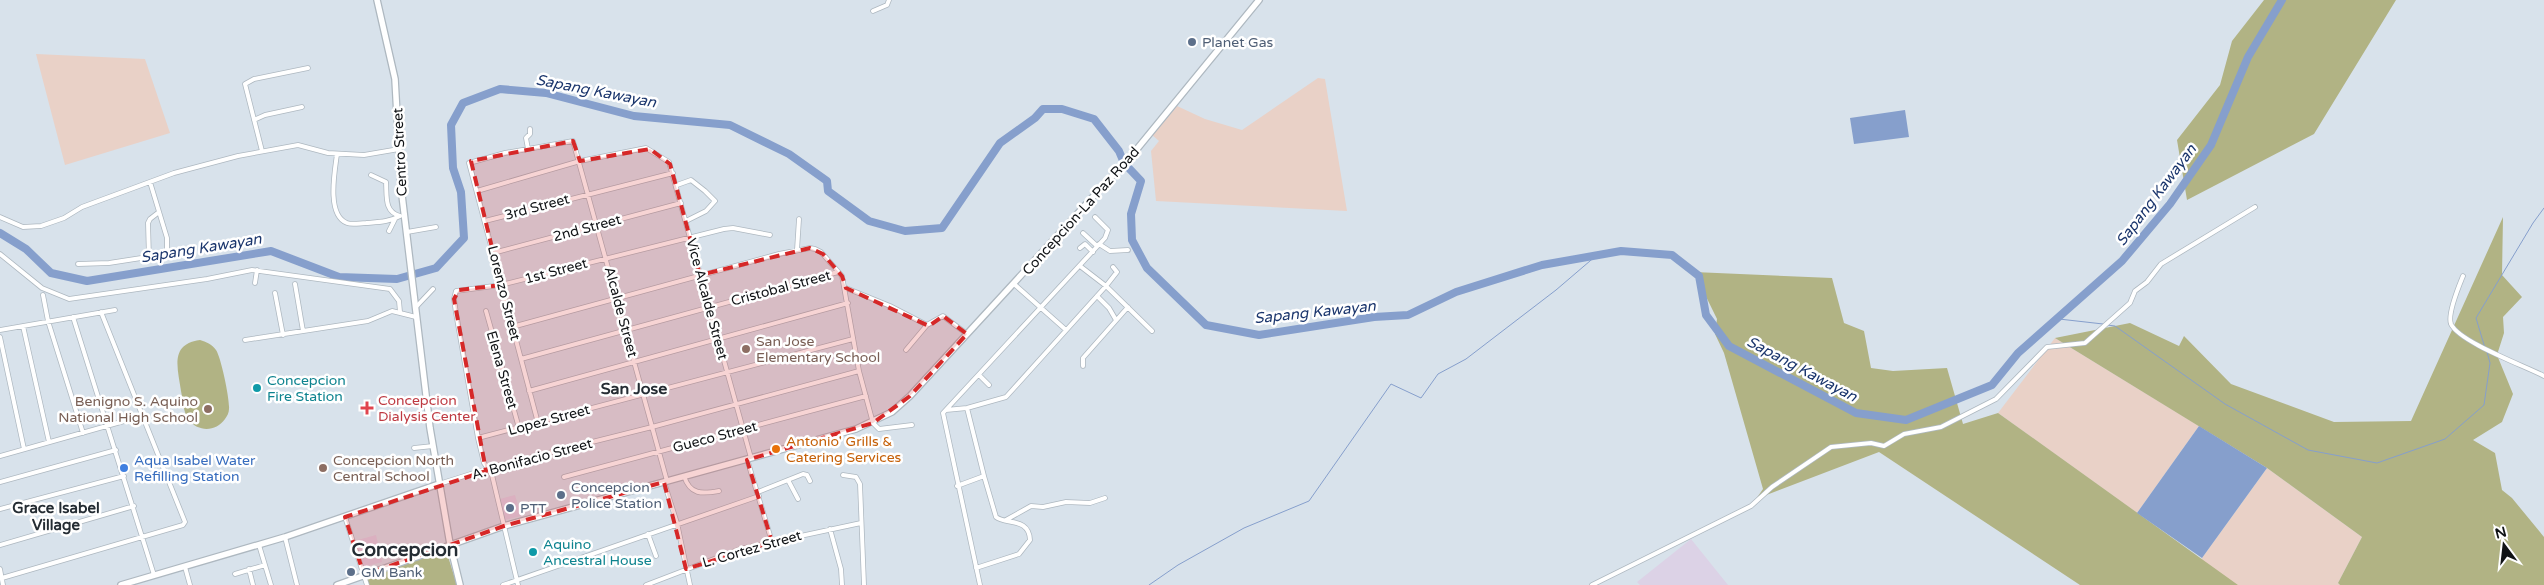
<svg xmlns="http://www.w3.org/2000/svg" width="2544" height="585" font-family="'Varela Round',sans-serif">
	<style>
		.commercial { fill: #dcd2e6 }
		.industrial { fill: #e9d1c7 }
		.green { fill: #b1b384 }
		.water { fill: #869fcc }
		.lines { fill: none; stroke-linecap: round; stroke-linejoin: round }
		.stream { stroke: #869fcc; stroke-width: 1 }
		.river { stroke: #869fcc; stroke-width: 8 }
		.street-casing { stroke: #aeb8c0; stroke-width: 5.5 }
		.secondary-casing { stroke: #aeb8c0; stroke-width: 8 }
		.street { stroke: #fff; stroke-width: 4 }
		.secondary { stroke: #fff; stroke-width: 5.5 }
		.marked { fill: #d62828; fill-opacity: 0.2; stroke: #d62828; stroke-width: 4; stroke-dasharray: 10 6; stroke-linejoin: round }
		.service-dot { fill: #5c6f8a; stroke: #fff; stroke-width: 2 }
		.education-dot { fill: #8d6e63; stroke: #fff; stroke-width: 2 }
		.culture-dot { fill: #0f9aa8; stroke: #fff; stroke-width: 2 }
		.health-dot { fill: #e0444e; stroke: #fff; stroke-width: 2 }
		.food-dot { fill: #e8710a; stroke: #fff; stroke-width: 2 }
		.shop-dot { fill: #3f7fe0; stroke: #fff; stroke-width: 2 }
		.labels { text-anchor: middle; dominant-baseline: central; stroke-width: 5; stroke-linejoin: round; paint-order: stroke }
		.service-label { font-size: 14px; fill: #4e5e75; stroke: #fff; text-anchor: start }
		.street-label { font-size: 14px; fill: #101316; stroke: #fff }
		.education-label { font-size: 14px; fill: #785e54; stroke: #fff; text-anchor: start }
		.culture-label { font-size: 14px; fill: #0d838f; stroke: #fff; text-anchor: start }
		.health-label { font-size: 14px; fill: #be3a42; stroke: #fff; text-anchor: start }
		.food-label { font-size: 14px; fill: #c56008; stroke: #fff; text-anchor: start }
		.shop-label { font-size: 14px; fill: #366cbe; stroke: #fff; text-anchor: start }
		.water-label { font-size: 15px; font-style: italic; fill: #1b366d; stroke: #fff }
		.neighbourhood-label { font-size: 15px; font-weight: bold; fill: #242c33; stroke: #fff }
		.quarter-label { font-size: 16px; font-weight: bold; fill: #242c33; stroke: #fff }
		.district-label { font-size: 19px; font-weight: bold; fill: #242c33; stroke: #fff }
	</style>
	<rect width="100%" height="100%" fill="#d8e2eb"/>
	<path class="commercial" d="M515,495L521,516L505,520L500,499Z
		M376,535L382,562L363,567L354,541Z
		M1691,539L1728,585H1640L1637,582Z"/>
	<path class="industrial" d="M36,54L145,59L170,133L65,165Z
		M1318,78L1325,79L1347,211L1156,201L1151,151L1159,141L1152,135L1177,106L1205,119L1242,130Z
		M2055,338L2199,426L2137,513L1998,413Z
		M2267,468L2362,537L2338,583L2340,585H2204L2202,558Z"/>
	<path class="green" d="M2264,0H2396L2314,134L2187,200L2177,140L2220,85L2232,41Z
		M2503,217L2502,275L2522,297L2503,317L2504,333L2497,355L2513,394L2502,422L2473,440L2495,453L2502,490L2512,498L2544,537V585H2340L2338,583L2362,537L2267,468L2055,338L2130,323L2179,346L2184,336L2231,384L2334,422L2411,421Z
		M1694,272L1832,278L1844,323L1864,331L1871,368L1893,371L1947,368L1963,424L1998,413L2238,585H2080L1879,452L1756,499L1763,489L1724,353L1715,334L1717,319Z
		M200,340C206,342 212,344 216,350C221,357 230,400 229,409C229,413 227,416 225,419C216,432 198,432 189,420C183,413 183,400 181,391C178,369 169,344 200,340Z
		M446,550L457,585H369L367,578Z"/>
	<path class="water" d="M1905,110L1909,137L1854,144L1850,118Z
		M2199,426L2267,468L2202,558L2137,513Z"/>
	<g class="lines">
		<path class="stream" d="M2059,319L2103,324
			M2107,325L2115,326L2225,404L2308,450L2377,463L2445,439L2484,405L2490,363L2487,352
			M2485,348L2476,318L2533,223L2544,208
			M1149,585L1178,565L1244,528L1309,501L1391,384L1421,398L1438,374L1466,359L1556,290L1597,255"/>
		<path class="river" d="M0,233L26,249L51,273L87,281L271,251L339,277L397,279L436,268L464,238L461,192L453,168L451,125L463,103L500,89L546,93L634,116L730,125L789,154L827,181L828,191L869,221L905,231L942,228L1000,143L1035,118L1043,109H1062L1094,119L1119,151L1124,163L1141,181L1131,214L1132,240L1147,268L1206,325L1259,335L1374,317L1408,315L1456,292L1542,265L1621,251L1672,255L1699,276L1706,315L1729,346L1856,413L1906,420L1992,385L2018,353L2122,261L2170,204L2211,145L2248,57L2282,0"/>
		<g class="street-casing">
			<path id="street" d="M873,11L887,5L889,0
				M254,120L265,115L302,107
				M528,149L526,138L530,134V129
				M262,151L245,84L254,79L308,68
				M337,154C335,170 326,215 347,223C352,225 361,223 366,223C379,222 389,222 400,216
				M371,175L386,182C387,196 384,212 400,216
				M677,185L691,180L705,191L715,201L706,211L686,221
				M477,191L580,161L646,148L669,162L751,458
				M0,217L23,227L41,226L64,218L82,207L174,173L238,156L298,145L328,153L364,155L399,149
				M485,221L673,173
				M389,231L395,219
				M407,232L436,227
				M1083,233L1097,246
				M1099,244L1110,251L1128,250
				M1080,248L1085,244L1093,252
				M797,250L799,219
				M493,253L681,203
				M0,254L42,288L69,299L207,279L252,270L390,289L399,301L400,312
				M149,258L148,223L150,219L159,212
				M78,264L109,263L167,254V238L150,182
				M1080,266L1106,286L1117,272L1113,267
				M2463,276C2459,286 2447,314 2451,324C2459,342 2525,366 2544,376
				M255,283L257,270
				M295,284L303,331
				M1014,284L1066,330
				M846,288L890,306L927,325L943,316L967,334
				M275,293L283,335
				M43,295L48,321L83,433
				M1097,296L1109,308L1116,320
				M416,307L433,289
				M486,311L519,428
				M73,317L154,575
				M23,326L49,442
				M512,327L779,254L810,248L815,249L821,252L842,276L859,371L873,423L879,429L912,425
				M0,330L115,310
				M0,337L24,449
				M245,340L368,321L392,311L416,317
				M906,350L927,325
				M521,359L838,272
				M1083,366V358L1128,307
				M979,375L989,385
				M529,391L848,303
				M946,410L967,408L1006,397L1106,286L1152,331
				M538,423L469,163L505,153L573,141L667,481
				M478,438L853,339
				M414,448L433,446
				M0,456L142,416
				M747,459L772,542
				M843,475L856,477L860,484L864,585
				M684,476C690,495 702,494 719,491
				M564,477L866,396
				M788,480L798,499
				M0,482L116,450
				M664,482L677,523L690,585
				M439,484L496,466L652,427L859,371
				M957,486L984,476L967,408
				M758,492L803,474L807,475L810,481
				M0,509L124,476
				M345,517L367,585
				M1006,520L1031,506L1043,507L1066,502L1090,503L1105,498
				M830,529L841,569L842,585
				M648,534L656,556
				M285,537L297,585
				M0,545L134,506
				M259,545L271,585
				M185,567L190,585
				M976,568L1019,554L1030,540C1029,517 1006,525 996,517L984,476
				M0,569L3,585
				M249,569L253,585
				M235,574L265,565
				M2,578L183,525L185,522L101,312
				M503,585L759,496
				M518,585L492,475L484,463L478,438L456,313L454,299L456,291L501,285L724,229L733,228L770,235
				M646,585L740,549L861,523
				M980,585L943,413L1105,238L1108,230L1095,217
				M1592,585L1751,506L1772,487L1831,447L1871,443L1884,446L1904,434L1941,427L1996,399L2047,347L2085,343L2130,303L2135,291L2147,282L2161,264L2255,207"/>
		</g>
		<g class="secondary-casing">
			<path id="secondary" d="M377,0L395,79L401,187L430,428L450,544L460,585
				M121,585L285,537L439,484
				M337,585L504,526L856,429L892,412L910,396L1137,149L1259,0"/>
		</g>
		<use href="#street" class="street"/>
		<use href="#secondary" class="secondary"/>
	</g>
	<path class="marked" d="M573,141L580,161L650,149L670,164L700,275L810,248L823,254L842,276L846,288L929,326L943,316L967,334L910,396L873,423L747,460L772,542L686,569L664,482L504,526L364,575L345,517L486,471L454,299L459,290L501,285L471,161Z"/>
	<g class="service-dot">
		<circle cx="1192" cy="42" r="5"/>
		<circle cx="561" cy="495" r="5"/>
		<circle cx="510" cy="508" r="5"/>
		<circle cx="351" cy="572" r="5"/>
	</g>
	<g class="education-dot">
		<circle cx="746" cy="349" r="5"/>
		<circle cx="208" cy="409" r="5"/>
		<circle cx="323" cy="468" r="5"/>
	</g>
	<g class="culture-dot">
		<circle cx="257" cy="388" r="5"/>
		<circle cx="533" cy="552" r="5"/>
	</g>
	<path class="health-dot" d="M364.5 400.5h5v5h5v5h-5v5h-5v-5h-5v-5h5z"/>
	<circle class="food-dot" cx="776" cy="449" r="5"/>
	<circle class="shop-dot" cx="124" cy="468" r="5"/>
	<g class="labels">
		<g class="service-label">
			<text x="1202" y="42">Planet Gas</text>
			<text x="571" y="487">Concepcion<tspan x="571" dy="16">Police Station</tspan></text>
			<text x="520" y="508">PTT</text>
			<text x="361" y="572">GM Bank</text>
		</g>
		<g class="street-label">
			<text transform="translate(400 152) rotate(-93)">Centro Street</text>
			<text transform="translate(537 207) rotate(-15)">3rd Street</text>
			<text transform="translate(1081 211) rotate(-48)">Concepcion-La Paz Road</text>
			<text transform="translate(587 228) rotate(-15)">2nd Street</text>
			<text transform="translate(556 271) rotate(-15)">1st Street</text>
			<text transform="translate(781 288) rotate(-15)">Cristobal Street</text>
			<text transform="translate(504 293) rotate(76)">Lorenzo Street</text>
			<text transform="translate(707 299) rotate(75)">Vice Alcalde Street</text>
			<text transform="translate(621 312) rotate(75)">Alcalde Street</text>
			<text transform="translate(502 370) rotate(74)">Elena Street</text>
			<text transform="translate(549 420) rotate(-15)">Lopez Street</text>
			<text transform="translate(715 437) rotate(-15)">Gueco Street</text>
			<text transform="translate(532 459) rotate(-15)">A. Bonifacio Street</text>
			<text transform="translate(752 549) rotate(-16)">L. Cortez Street</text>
		</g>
		<g class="education-label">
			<text x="756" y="341">San Jose<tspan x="756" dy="16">Elementary School</tspan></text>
			<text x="198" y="401" text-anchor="end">Benigno S. Aquino<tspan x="198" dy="16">National High School</tspan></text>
			<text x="333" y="460">Concepcion North<tspan x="333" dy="16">Central School</tspan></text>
		</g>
		<g class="culture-label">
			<text x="267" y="380">Concepcion<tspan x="267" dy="16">Fire Station</tspan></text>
			<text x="543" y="544">Aquino<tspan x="543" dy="16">Ancestral House</tspan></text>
		</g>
		<g class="health-label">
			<text x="378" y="400">Concepcion<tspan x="378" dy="16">Dialysis Center</tspan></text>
		</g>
		<g class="food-label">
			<text x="786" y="441">Antonio' Grills &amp;<tspan x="786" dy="16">Catering Services</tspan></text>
		</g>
		<g class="shop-label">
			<text x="134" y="460">Aqua Isabel Water<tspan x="134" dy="16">Refilling Station</tspan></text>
		</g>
		<g class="water-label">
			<text transform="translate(596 91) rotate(11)">Sapang Kawayan</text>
			<text transform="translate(2156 195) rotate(-53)">Sapang Kawayan</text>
			<text transform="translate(201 248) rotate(-9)">Sapang Kawayan</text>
			<text transform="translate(1315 312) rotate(-6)">Sapang Kawayan</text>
			<text transform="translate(1802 369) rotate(28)">Sapang Kawayan</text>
		</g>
		<g class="neighbourhood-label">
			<text x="56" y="508">Grace Isabel<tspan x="56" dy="17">Village</tspan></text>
		</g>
		<g class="quarter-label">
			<text x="634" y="389">San Jose</text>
		</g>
		<g class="district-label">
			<text x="405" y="550">Concepcion</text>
		</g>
	</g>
	<g transform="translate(2504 545) rotate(345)" stroke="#ffffff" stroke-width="4" paint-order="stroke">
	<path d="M0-4L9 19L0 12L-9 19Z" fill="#101316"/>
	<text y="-8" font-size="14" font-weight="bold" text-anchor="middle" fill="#101316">N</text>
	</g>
</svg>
